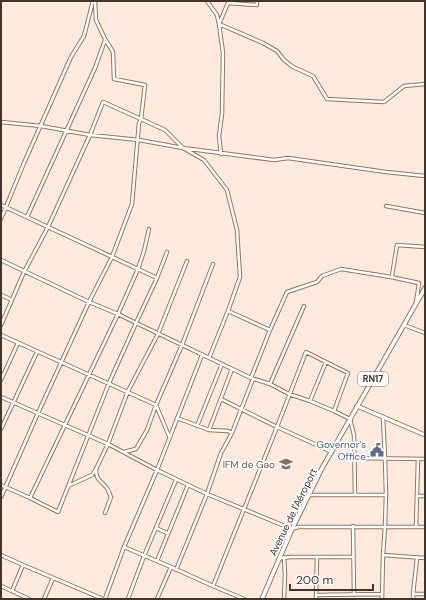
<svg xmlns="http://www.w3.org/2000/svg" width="426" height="600" font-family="'DM Sans',sans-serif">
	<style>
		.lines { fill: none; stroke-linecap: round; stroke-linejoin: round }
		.street-casing { stroke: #947661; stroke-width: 4.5 }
		.secondary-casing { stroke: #947661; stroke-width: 5 }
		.primary-casing { stroke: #947661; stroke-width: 5.5 }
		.street { stroke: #fff; stroke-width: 2.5 }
		.secondary { stroke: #fff; stroke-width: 3 }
		.primary { stroke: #fff; stroke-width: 3.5 }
		.labels { text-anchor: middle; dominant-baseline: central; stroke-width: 3.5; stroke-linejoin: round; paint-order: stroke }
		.shield { fill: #fbfbfb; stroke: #797069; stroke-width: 1 }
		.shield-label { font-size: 9px; font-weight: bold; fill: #41342b }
		.service-label { font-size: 10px; fill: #4e5e75; stroke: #fbfbfb; text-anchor: end }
		.education-label { font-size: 10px; fill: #785e54; stroke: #fbfbfb; text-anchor: end }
		.street-label { font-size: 10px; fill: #41342b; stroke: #fbfbfb }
	</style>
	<rect width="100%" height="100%" fill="#feeadc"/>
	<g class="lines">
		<g class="street-casing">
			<path id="street" d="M95,1L96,20L105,39L113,52L114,79L145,85L141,119L165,130L183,148L274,160L288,158L386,172L425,176
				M207,1L217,15L219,24L263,43L277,51L284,60L293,67L313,76L327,99L384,102L404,86L425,84
				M1,122L41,126L90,135L139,140L183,148L204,160L227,190L237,230L240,277L228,311L270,330
				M221,154L219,136L222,114L223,53L219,24L228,3L257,5V1
				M1,205L157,278
				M386,206L425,213
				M27,217L95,68L105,40
				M1,219L24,163L71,57L84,36L93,1
				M1,260L89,302L118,314L132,321L251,378L270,384L289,394L310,401L334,411L350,419L354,435L355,495
				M391,277L419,283L416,303
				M1,295L12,300
				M1,325L24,272L48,227L90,135L103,102L141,119L139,123L132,204L112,257L89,302L38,413L1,497
				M404,325L425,333
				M1,335L156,405L169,436
				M209,358L228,311
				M251,378L270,330L287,292L317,282L322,276L341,269L391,277L392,276L397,245L425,247
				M1,380L18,343
				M270,384L304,306
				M1,397L108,444L157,470L207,494L292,529L298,527H425
				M221,399L277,427L332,452
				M310,401L326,362
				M177,418L209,430L232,369
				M197,426L222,364
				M1,429L37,352
				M209,430L228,431L232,433
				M124,452L136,449L147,430L156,405L182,345L213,264
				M354,458L425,459
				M96,469C96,480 100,480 106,487C109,490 109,494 111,497L105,513
				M1,485L30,498L58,512L109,383L136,323L157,278L167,252
				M68,486L92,475L96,469L108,444L128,391L158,334L187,261
				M309,495H386
				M417,496H425
				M30,498L118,314L138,269L144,251L149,229
				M353,526L354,595
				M416,527L418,459
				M156,528L167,533
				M124,547L157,561
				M1,555L23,565L103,599
				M383,555L425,558
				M284,557L285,574L284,599
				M280,558L292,557H353
				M171,567L157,561L188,485
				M176,570L207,494L221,453L232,433L253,379
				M1,586L29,599
				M12,591L23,565
				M413,594H425
				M317,595L382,594
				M44,599L53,578
				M105,599L124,547L157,470L202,355
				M128,599L144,556L176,480
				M157,599L171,567L213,586
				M244,599L213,586L277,427L306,352L348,373L334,411
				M316,599L317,557
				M382,599L383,555L385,526L386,495L385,458L383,418
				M413,599V594L417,558"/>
		</g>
		<g class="secondary-casing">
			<path id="secondary" d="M357,406L425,435"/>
		</g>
		<g class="primary-casing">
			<path id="primary" d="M262,599L292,529L321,470L425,288"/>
		</g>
		<use href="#street" class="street"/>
		<use href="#secondary" class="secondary"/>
		<use href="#primary" class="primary"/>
	</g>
	<defs>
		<g id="civic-bare" transform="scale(1.08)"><path d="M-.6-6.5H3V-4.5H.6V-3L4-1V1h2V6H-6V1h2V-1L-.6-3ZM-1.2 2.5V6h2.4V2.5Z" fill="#5c6f8a" stroke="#fbfbfb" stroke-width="2.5" paint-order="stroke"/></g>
		<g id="school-bare" transform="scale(1.08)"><path d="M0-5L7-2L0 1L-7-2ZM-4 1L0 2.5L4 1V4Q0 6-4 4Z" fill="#8d6e63" stroke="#fbfbfb" stroke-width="2.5" paint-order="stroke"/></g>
	</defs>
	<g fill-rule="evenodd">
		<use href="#civic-bare" x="377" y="450"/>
		<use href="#school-bare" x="286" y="464"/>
	</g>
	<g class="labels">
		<rect class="shield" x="358" y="372" width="30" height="14" rx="3"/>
		<g class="shield-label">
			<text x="373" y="379">RN17</text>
		</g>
		<g class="service-label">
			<text x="366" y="444">Governor's<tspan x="366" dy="12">Office</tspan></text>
		</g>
		<g class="education-label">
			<text x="275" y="464">IFM de Gao</text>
		</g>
		<g class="street-label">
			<text transform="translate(293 512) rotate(-64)">Avenue de l'Aéroport</text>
		</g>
	</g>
	<rect width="426" height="600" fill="none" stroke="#41342b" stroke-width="4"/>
	<path d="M290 584v6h83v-6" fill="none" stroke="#41342b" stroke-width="2"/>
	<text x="296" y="584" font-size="12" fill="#41342b" stroke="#fbfbfb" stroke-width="3" paint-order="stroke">200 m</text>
</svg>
